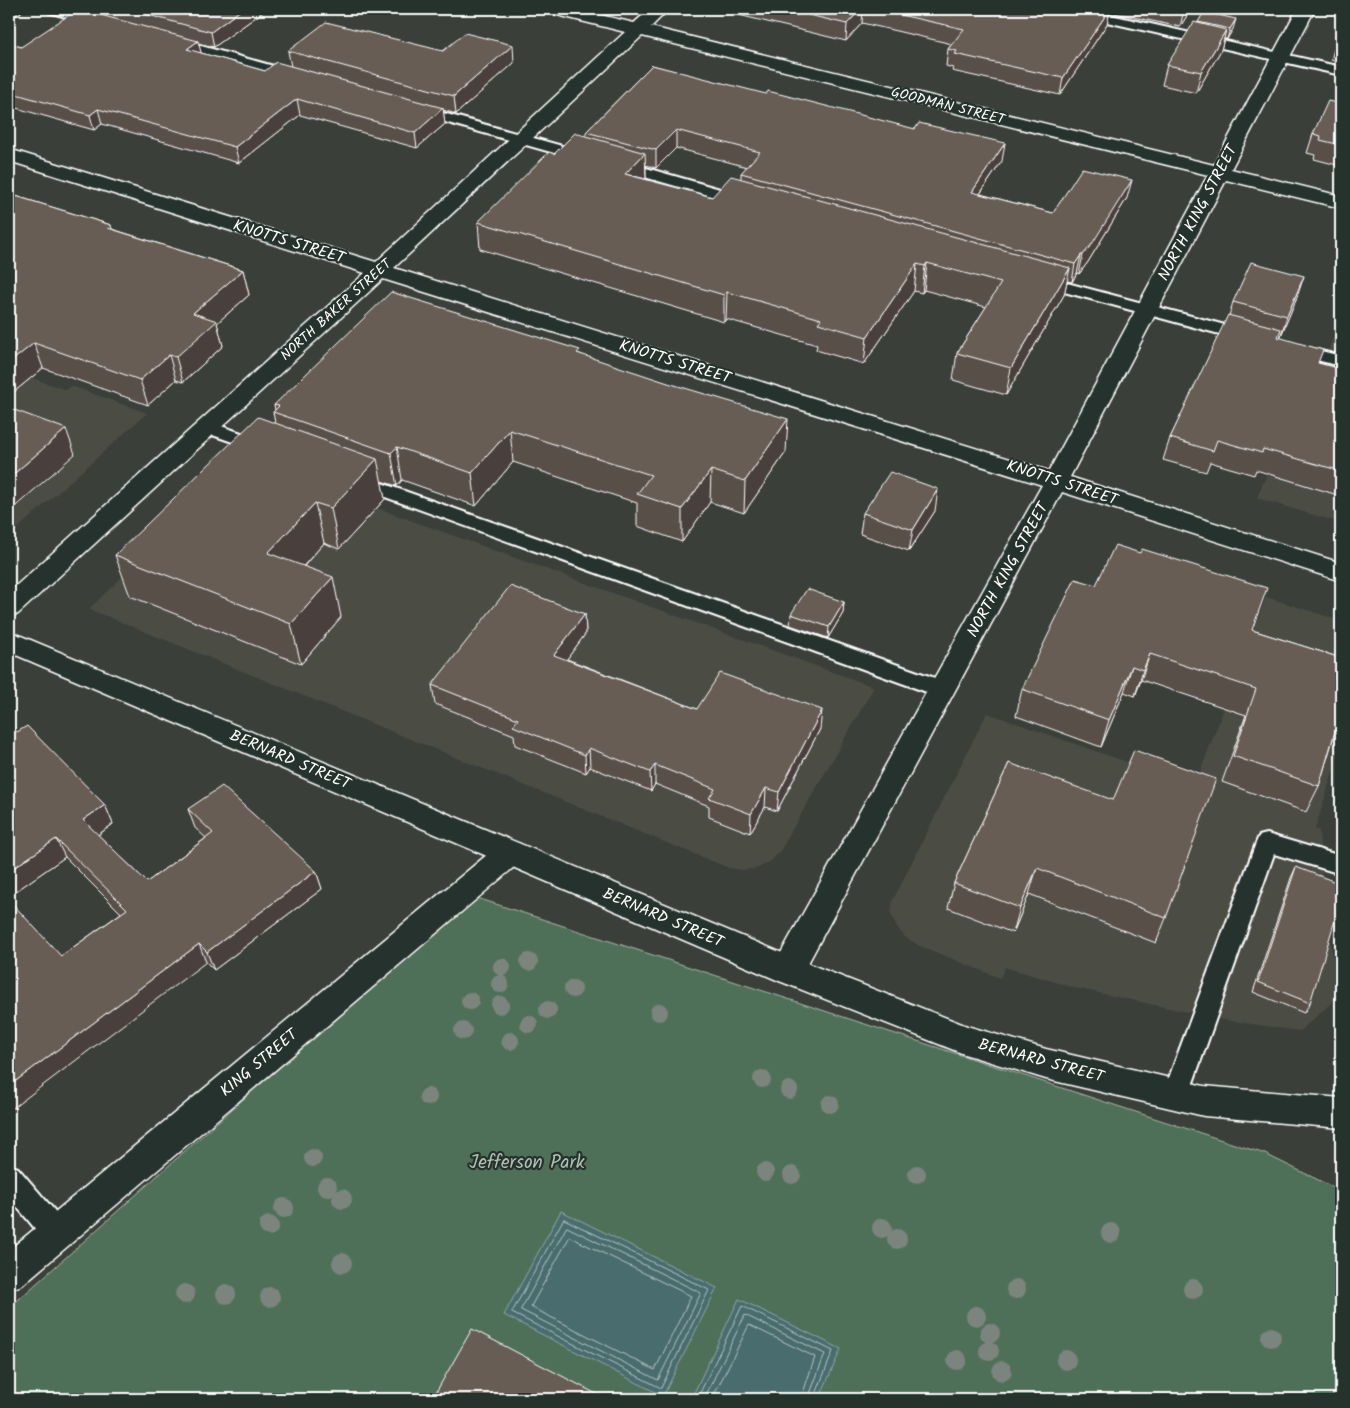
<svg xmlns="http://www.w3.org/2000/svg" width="1350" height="1408" font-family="Kalam,sans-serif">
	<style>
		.built { fill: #4c4d45 }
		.green { fill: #4f6f59; stroke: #a7b7ac }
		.water { fill: #486c6e; stroke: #91a7a8 }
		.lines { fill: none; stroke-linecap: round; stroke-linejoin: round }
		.shore { stroke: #b6c4c5; stroke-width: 1 }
		.lane-casing { stroke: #fff; stroke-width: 4 }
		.street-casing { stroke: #fff; stroke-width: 3 }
		.secondary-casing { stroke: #fff; stroke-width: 3 }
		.lane { fill: #26332d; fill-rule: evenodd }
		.street { fill: #26332d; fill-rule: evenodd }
		.secondary { fill: #26332d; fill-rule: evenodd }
		.tree { fill: #7b857d }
		.wall { fill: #595049; stroke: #fff; fill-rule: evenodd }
		.shaded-wall { fill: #49413c; stroke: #fff }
		.building { fill: #685d55; stroke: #fff }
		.labels { text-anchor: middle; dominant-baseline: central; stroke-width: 4.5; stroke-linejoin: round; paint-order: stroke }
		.far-street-label { font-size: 14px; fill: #fff; stroke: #26332d }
		.street-label { font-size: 16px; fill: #fff; stroke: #26332d }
		.near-park-label { font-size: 19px; fill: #b0beb4; stroke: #26332d }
	</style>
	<rect width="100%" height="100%" fill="#3a4039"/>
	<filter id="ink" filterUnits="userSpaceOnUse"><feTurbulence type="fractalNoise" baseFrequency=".02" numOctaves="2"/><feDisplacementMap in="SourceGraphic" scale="10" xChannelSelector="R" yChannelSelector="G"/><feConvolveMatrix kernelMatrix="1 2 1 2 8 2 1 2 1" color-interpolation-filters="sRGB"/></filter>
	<g filter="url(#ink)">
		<path class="built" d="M1341,316V355L1328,351Z
			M1311,366L1341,375V523L1257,498Z
			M9,370L66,390L71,386L147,413L9,536Z
			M243,460L874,687L780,851L771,861L758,868L744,870L729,868L89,609Z
			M1266,597L1341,621V746L1315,829L1319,831L1324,899L1339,996L1300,1031L1225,1020L1076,988L1005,967L1000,978L918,945L905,937L896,926L891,913L893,900L987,713L1195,786Z"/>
		<path class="green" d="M471,896L1265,1154L1341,1191V1399H9V1308Z"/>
		<path class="water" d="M561,1211L717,1288L663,1396L504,1315Z
			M739,1299L841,1349L819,1399H691Z"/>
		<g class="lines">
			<path class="shore" d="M564,1219L709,1290L661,1388L512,1313Z
				M567,1227L701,1293L658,1380L521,1310Z
				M570,1237L691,1296L655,1370L531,1307Z
				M697,1399L742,1306L833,1351L814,1399
				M704,1399L745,1315L825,1354L808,1399
				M712,1399L749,1325L815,1357L801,1399"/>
			<g class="lane-casing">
				<path id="lane" d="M46,9H67L104,19L106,22L99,26L48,12Z
					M1060,9H1084L1341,67V75L1067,13Z
					M172,38L299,73L301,76L294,80L167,45L165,42L167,39Z
					M418,106L591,154L594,157L586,162L413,113L411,110Z
					M618,160L748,197L750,200L742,205L613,168L610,165Z
					M1037,275L1255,333L1258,337L1255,341L1249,342L1031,283L1029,280L1031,277Z
					M1293,344L1341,356V366L1287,353L1284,349L1287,345Z
					M207,421L270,443L273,447L270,451L264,453L201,431L198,427L201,423Z
					M356,474L949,683L953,689L949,695L942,697L935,695L349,484L347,480L349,476Z
					M1267,834L1341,856V874L1274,854L1189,1094L1185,1102L1176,1106L1167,1102L1163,1094L1256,843L1259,836Z
					M9,1165L18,1168L66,1224L70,1233L66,1242L56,1246L46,1242L9,1197Z"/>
			</g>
			<g class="street-casing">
				<path id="street" d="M9,9H22L19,13L9,16Z
					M546,9H575L634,23L650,9H669L651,27L1214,165L1297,9H1315L1231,169L1341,196V208L1226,180L1070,477L1341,563V581L1062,492L799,980L788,984L777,980L772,970L777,960L1042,485L383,279L18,614L9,616V592L365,273L9,161V149L376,262L625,32L549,13ZM642,36L1208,175L1049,471L394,268Z
					M510,841L520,844L525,853L520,862L22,1285L9,1290V1250L500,844Z"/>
			</g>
			<g class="secondary-casing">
				<path id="secondary" d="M9,631L799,960L967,1026L1046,1049L1204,1086L1341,1098V1128L1204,1116L1046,1079L964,1054L777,980L9,652Z"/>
			</g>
			<use href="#lane" class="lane"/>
			<use href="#street" class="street"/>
			<use href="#secondary" class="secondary"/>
		</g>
		<g class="tree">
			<circle cx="529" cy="962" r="9"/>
			<circle cx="502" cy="967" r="9"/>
			<circle cx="500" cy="984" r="9"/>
			<circle cx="573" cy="989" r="9"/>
			<circle cx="470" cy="1001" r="9"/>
			<circle cx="500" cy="1005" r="9"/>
			<circle cx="548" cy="1010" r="9"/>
			<circle cx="659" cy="1012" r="9"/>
			<circle cx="529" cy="1024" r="9"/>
			<circle cx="463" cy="1031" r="9"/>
			<circle cx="510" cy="1041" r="9"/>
			<circle cx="762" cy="1079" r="9"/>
			<circle cx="789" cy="1090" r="9"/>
			<circle cx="428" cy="1097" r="9"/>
			<circle cx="830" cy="1104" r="9"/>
			<circle cx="313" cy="1158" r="9"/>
			<circle cx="765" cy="1172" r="9"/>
			<circle cx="917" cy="1174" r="9"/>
			<circle cx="792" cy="1175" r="9"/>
			<circle cx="327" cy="1187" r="10"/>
			<circle cx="342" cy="1199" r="10"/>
			<circle cx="284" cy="1208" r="10"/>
			<circle cx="269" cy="1226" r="10"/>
			<circle cx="882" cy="1228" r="10"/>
			<circle cx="1111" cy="1233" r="10"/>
			<circle cx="897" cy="1239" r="10"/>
			<circle cx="342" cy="1263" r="10"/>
			<circle cx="1016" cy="1289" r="10"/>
			<circle cx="1193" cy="1289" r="10"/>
			<circle cx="185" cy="1294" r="10"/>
			<circle cx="226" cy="1294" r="10"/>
			<circle cx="270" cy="1297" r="10"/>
			<circle cx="976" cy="1316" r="10"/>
			<circle cx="990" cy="1333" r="10"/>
			<circle cx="1271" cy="1337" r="10"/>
			<circle cx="989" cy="1351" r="10"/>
			<circle cx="957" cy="1360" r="10"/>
			<circle cx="1066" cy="1360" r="10"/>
			<circle cx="1002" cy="1371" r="10"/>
		</g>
		<path class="wall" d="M94,9H267L214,47L198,43L201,53L265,71L291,67L288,51H443L514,63L456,114L443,110L445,124L417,148L300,115L239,163L102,124L94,130L9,106V43L21,47L95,13Z
			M722,9H1191L1180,27L1110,12L1107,24L1060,95L952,71L953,68L946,66L948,49L952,44L862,23L846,41L722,11Z
			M1198,22L1233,29L1227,39H1224L1221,50L1196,93L1162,85L1167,65Z
			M1341,32V63L1331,60L1336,42Z
			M652,65L1002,161L980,194L1053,213L1127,198L1088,262L1079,274L1077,273L1072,282L1067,281L1064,295L1006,395L953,380L957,353L986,307L924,290L922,293L914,291L864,364L816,350L817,345L726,319L724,322L480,249L478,222L554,154L586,137V132ZM676,148L747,167L741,173V178L712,197L646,179V165L656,168Z
			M1341,104V166L1314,159L1315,155L1307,153L1313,134Z
			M9,194L111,225L112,229L243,270L249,295L217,323L223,346L183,382L176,380L148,405L43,368L9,396Z
			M1297,297L1280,338L1318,363L1341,369V496L1256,470L1254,475L1210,462L1206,472L1163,460L1170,438L1229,316L1233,302Z
			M580,354L786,452L744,513L710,502L682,542L637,526V503L513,462L476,506L402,480L397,486L381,481L385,499L339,549L324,543L304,566L341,617L301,664L130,596L115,555L275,423L273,412L275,410L274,405Z
			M935,511L909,551L860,534L863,513Z
			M1140,553L1252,630L1341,658V724L1338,723L1319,786L1306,812L1222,782L1246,715L1141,680L1135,696L1124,692L1101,747L1016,716L1022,689L1096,585Z
			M844,602L843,613L828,638L790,625L791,614Z
			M585,614L586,633L567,659L697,709L820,729L777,811L765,807L750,833L709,817V806L655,784L651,791L590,767L586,773L515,745L514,735L435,704L432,685Z
			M9,724L17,732L105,805L113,824L98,835L147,882L206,838L195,828L188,809L316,871L322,889L214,970L206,962L61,956L121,913L65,857L9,896Z
			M1009,763L1166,918L1156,943L1029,894L1013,933L948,908L954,883Z
			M1296,867L1310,1003L1304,1013L1253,992L1291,878Z
			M435,1394L606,1399H436Z"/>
		<path class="shaded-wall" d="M242,9H267L214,47L211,32Z
			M861,9H863L862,23L846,41L847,24Z
			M1110,9L1107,24L1060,95L1063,78Z
			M1185,9H1191L1180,27L1184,10Z
			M1236,19L1233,29L1227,39L1230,29Z
			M1226,30L1221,50L1196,93L1201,72Z
			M198,41L202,56L187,49Z
			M513,45L514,63L456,114L454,96Z
			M297,99L300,115L239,163L235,147Z
			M443,108L445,124L417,148L415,133Z
			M98,109L102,124L94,130L90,115Z
			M676,130V148L656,168V150Z
			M1005,143L1002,161L969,210L972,192Z
			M645,153L646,179L625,174Z
			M1132,180L1127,198L1088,262L1079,274L1083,255Z
			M1081,255L1077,273L1072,282L1075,264Z
			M927,263L924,290L922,293L925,266Z
			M917,264L914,291L864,364L867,337Z
			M1070,268L1064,295L1006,395L1011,368Z
			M243,270L249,295L217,323L223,346L183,382L176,357L193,313Z
			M1304,276L1297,297L1280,338L1287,316Z
			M727,292L726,319L724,322V295Z
			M34,343L43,368L9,396V363Z
			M169,355L176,380L148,405L140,380Z
			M788,419L786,452L744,513L745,481Z
			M66,429L75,454L9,512V478Z
			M510,430L513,462L476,506L472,473Z
			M397,447L402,480L397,486L391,453Z
			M377,459L385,499L339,549L331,508Z
			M711,470L710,502L682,542V509Z
			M938,489L935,511L909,551L913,530Z
			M315,503L324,543L279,593L268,553Z
			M333,577L341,617L301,664L291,624Z
			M844,602L843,613L828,638L829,627Z
			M585,614L586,633L556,674L554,655Z
			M1150,654L1141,680L1135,696L1143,670Z
			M1132,666L1124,692L1101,747L1109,720Z
			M822,710L820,729L777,811L779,792Z
			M589,748L590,767L586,773L585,755Z
			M655,765V784L651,791L650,772Z
			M766,788L765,807L750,833L751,814Z
			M105,805L113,824L92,839L83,820Z
			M56,839L65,857L9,896V871Z
			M1037,868L1029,894L1013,933L1020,908Z
			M316,871L322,889L214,970L207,952Z
			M199,944L206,962L9,1111V1086Z"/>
		<path class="building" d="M78,9L198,41L187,49L265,71L276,62L443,108L415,133L297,99L235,147L98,109L90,115L9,92V43L21,47Z
			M126,9H242L211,32Z
			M783,9H861L847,24Z
			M873,9H1110L1063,78L955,54L957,51L948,49L964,29Z
			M1204,12L1236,19L1230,29L1198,22Z
			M326,22L443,51L465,33L513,45L454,96L288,51Z
			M1194,22L1226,30L1201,72L1167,65Z
			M1341,32V43L1336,42Z
			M652,65L766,94L768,91L915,129L919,123L1005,143L972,192L1053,213L1082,168L1132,180L1092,244L1083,255H1081L1075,264L741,173L760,152L676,130L656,150L586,132Z
			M1328,101L1341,104V145L1320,140L1321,136L1313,134Z
			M575,133L645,153L625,174L712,197L731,176L1070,268L1011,368L957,353L1001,283L927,263L925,266L917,264L867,337L818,323L821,319L727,292L724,295L478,222L549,152L554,154Z
			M9,194L111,225L108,228L243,270L193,313L217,321L176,357L169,355L140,380L34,343L9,363Z
			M1251,262L1304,276L1287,316L1233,302Z
			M391,292L580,350L577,353L668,383L788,419L745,481L711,470L682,509L637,494L651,475L510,430L472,473L397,447L391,453L273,412L279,406L274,405Z
			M1228,315L1281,329L1278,337L1323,350L1318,363L1341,369V471L1263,449L1262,453L1217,440L1213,451L1170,438Z
			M9,408L66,429L9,478Z
			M258,417L377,459L331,508L315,503L268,553L333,577L291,624L115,555Z
			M890,472L938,489L913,530L863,513Z
			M1115,545L1140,553L1142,549L1267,588L1252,630L1341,658V711L1319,786L1233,756L1256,689L1150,654L1143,670L1132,666L1109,720L1022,689L1075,579L1096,585Z
			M510,586L585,614L554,655L697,709L720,673L822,710L779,792L766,788L751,814L709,798L715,789L655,765L650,772L589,748L585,755L513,726L518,719L432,685Z
			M807,589L844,602L829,627L791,614Z
			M9,724L17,732L27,726L105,805L83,820L147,882L213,833L188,809L222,786L316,871L207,952L199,944L9,1086V900L61,956L127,909L56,839L9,871Z
			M1134,750L1216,779L1166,918L1037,868L1020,908L954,883L1009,763L1113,800Z
			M1296,867L1341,884V900L1310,1003L1258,982Z
			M472,1329L606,1399H443L435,1394Z"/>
	</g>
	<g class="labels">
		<g class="far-street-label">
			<text transform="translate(948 106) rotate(14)">GOODMAN STREET</text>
			<text transform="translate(336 310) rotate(-42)">NORTH BAKER STREET</text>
		</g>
		<g class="street-label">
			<text transform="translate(1198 213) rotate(-62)">NORTH KING STREET</text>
			<text transform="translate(289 242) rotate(17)">KNOTTS STREET</text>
			<text transform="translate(675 362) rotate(17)">KNOTTS STREET</text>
			<text transform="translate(1062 483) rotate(18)">KNOTTS STREET</text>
			<text transform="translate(1008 570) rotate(-61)">NORTH KING STREET</text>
			<text transform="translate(290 760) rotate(23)">BERNARD STREET</text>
			<text transform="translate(663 918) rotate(23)">BERNARD STREET</text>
			<text transform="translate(1041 1061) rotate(15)">BERNARD STREET</text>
			<text transform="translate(259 1063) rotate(-40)">KING STREET</text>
		</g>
		<g class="near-park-label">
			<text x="527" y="1163">Jefferson Park</text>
		</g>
	</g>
	<rect width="1350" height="1408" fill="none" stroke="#26332d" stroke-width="30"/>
	<rect x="15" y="15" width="1320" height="1378" fill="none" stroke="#fff" stroke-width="2" filter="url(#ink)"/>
</svg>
